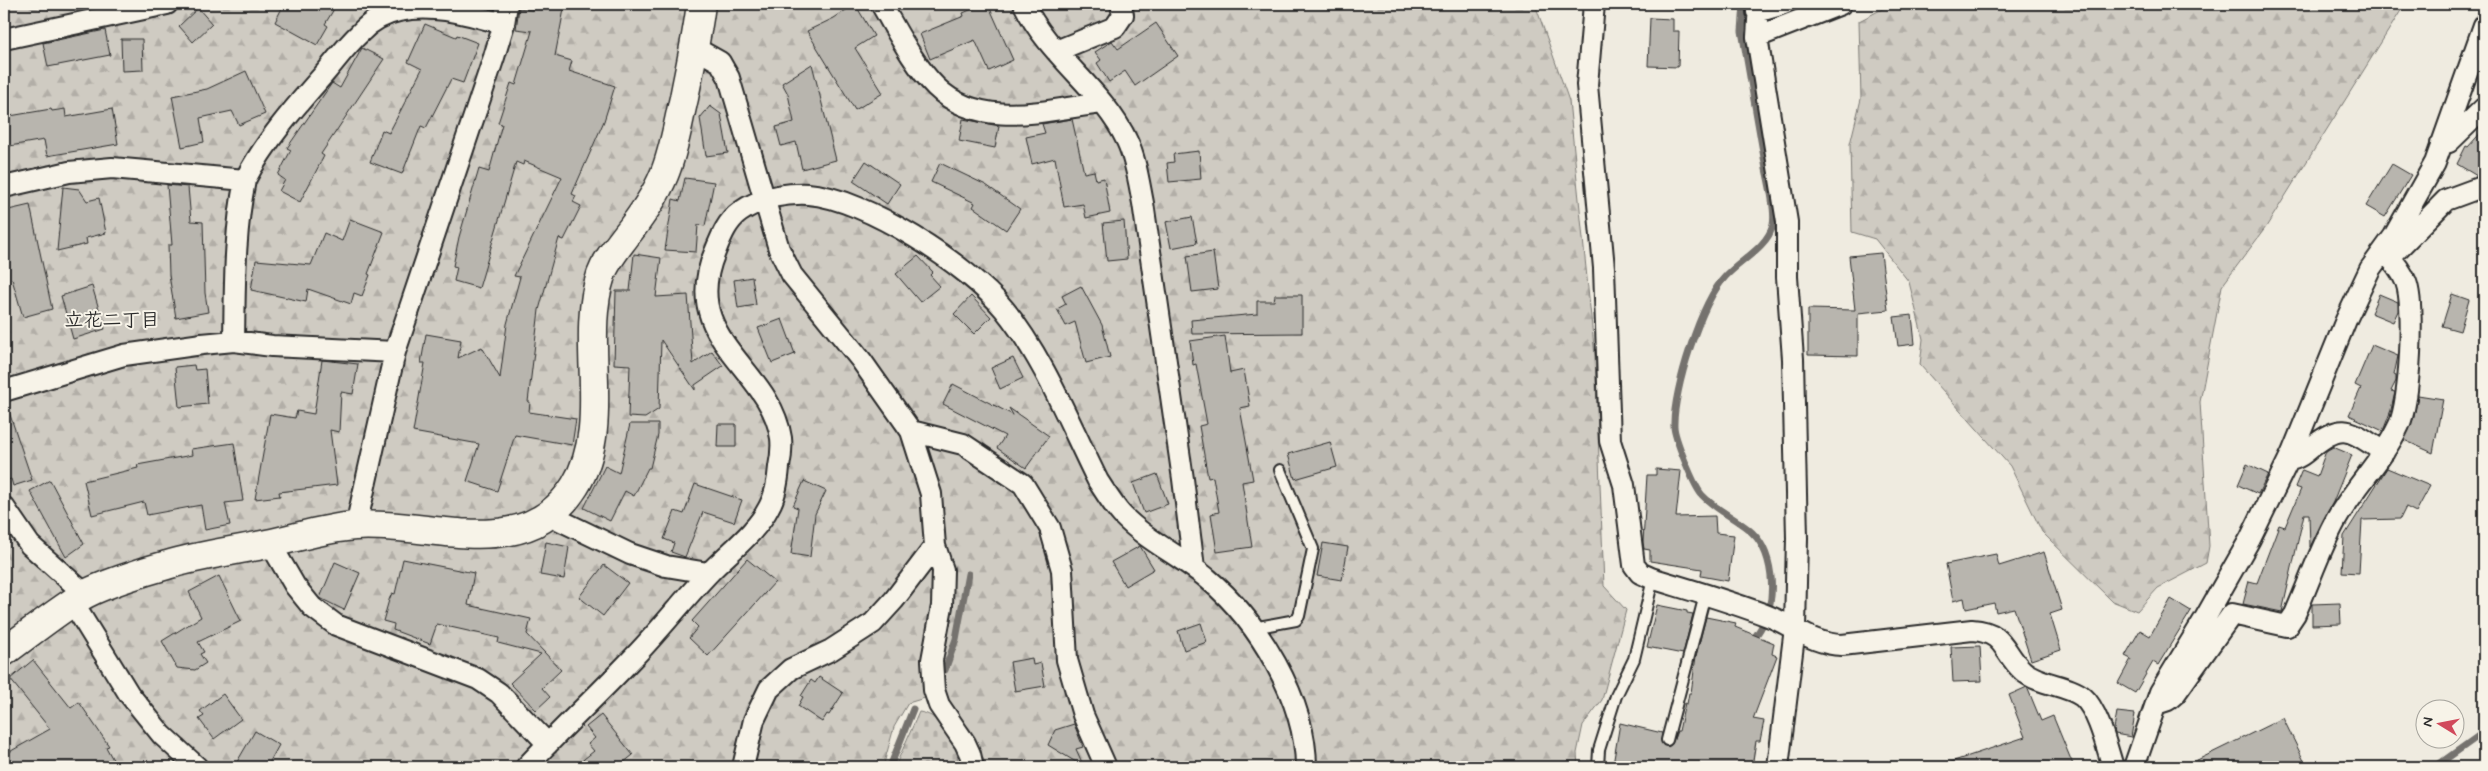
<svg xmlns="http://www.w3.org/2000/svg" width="2488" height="771" font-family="Mynerve,'Klee One',sans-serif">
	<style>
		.forest { fill: url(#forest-firs); stroke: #7d7b76 }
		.cemetery { fill: url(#cemetery-stones); stroke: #7d7b76 }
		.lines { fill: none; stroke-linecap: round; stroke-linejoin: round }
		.stream { stroke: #74726e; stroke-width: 7 }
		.building { fill: #b8b5ae; stroke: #2b2b2b }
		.lane-casing { stroke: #2b2b2b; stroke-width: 14 }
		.street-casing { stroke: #2b2b2b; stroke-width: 24 }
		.secondary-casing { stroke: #2b2b2b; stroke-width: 31 }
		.lane { stroke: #f7f3e8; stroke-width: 10 }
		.street { stroke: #f7f3e8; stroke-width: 20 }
		.secondary { stroke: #f7f3e8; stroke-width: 28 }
		.labels { text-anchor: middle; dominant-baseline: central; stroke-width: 4; stroke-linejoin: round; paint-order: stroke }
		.neighbourhood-label { font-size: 19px; font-weight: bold; fill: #2b2b2b; stroke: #f7f3e8 }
	</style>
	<defs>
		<pattern id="forest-firs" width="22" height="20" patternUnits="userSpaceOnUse" patternTransform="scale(1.25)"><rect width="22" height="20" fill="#cfcbc2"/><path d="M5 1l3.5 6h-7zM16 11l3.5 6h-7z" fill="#b2aea7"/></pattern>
		<pattern id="cemetery-stones" width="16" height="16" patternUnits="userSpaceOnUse" patternTransform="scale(1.25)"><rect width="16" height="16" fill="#cfcbc2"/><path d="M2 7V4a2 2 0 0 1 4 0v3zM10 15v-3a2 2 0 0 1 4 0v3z" fill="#b2aea7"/></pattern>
	</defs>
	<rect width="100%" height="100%" fill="#efebe0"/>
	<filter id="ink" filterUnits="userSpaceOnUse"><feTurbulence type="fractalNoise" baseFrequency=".02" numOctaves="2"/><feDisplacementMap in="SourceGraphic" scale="10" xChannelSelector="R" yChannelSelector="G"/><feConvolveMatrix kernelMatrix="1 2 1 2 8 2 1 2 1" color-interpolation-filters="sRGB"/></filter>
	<g filter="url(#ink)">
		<path class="forest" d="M4,4H1535L1569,101L1595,357L1604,586L1626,610L1602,700L1583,725L1577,753L1578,767H961L965,728L928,697L908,703L894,727L883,767H4Z
			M1892,4H2405L2266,227L2222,286L2200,402L2209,546L2206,563L2158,588L2137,611L2112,601L2042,532L2010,466L1920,365L1923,339L1909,282L1875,239L1852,232L1850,144L1861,99L1859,21Z"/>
		<path class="cemetery" d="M919,712C937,714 953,733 957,751C958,756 957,762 957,767H895Z"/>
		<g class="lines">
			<path class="stream" d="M1744,4L1742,31C1750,77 1758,123 1766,169C1769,183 1776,211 1773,225C1767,248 1739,261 1725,277C1701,302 1673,391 1674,426C1674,437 1694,486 1702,495C1715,509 1733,517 1748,529C1774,549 1778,598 1762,626C1759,632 1755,637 1751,642
				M945,670L956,639L968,574
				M890,767L913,709
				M2435,767L2484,732"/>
		</g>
		<path class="building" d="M284,4H337L325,24L328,26L317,45L275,22Z
			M533,4H565L555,56L572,61L569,71L615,86L604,121L572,194L576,196L573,202L581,206L564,240L559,238L539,310L528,402H530L529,412L576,419L572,445L515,435L497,491L467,481L479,444L413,432L425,363H421L426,334L461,340L458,358L482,347L500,378L507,324L520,277L514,276L562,177L524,161L523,165L516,162L479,288L454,281L457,267L453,266L459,237L479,169L489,172L502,124L498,123L511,83L516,85L532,31L516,29L519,8L532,10Z
			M855,4L874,36L855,48L883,93L855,110L807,31L834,18Z
			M984,4H988L1013,60L989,71L975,40L930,59L920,34L964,16L963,13Z
			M198,8L212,24L193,42L179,26Z
			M1650,18L1673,19V31H1679L1678,67L1648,66Z
			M1156,23L1178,56L1135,86L1125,71L1109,82L1097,63L1101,60L1095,52L1112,41L1118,49Z
			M425,24L456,37L457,35L478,43L463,83L451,79L426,128L421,126L402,174L370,162L382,130L389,133L422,69L408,62Z
			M105,30L110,55L48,67L43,43Z
			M121,39H142L143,70L122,71Z
			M362,48L384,59L321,154L324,156L300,202L279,191L285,180L278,175L291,150L287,148L332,83L340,88Z
			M812,64L836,160L802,169L796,142L781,146L776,127L794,122L788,94L782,83Z
			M246,71L265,114L239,125L232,111L200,118L204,142L182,147L172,96L207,89Z
			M710,106L721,114L728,153L706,156L700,118Z
			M51,109L52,111L65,109L66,117L112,109L118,144L47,156L44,140L4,147V117Z
			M963,119L999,126L995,148L959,141Z
			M1072,119L1084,173L1094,171L1096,180L1104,178L1110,213L1086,218L1083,204L1064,207L1055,158L1032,164L1026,137L1045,133L1042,124Z
			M2484,129V164L2477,176L2457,164L2466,146L2468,147Z
			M1199,151L1201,179L1169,182L1167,163L1174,162L1173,154Z
			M866,161L900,184L887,204L853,181Z
			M940,163L986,185L1020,209L1006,230L973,207L975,203L931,182Z
			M2392,164L2411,175L2385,217L2366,206Z
			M685,178L714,182L705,226L698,225L696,252L665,250L673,199L680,201Z
			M167,185L188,187L191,221L203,222L205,293L208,312L176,318L169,275L168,245H172Z
			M63,187L79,189L87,201L99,198L106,233L86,238L87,244L57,251Z
			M30,205L52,309L23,317L12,279L4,281V211Z
			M1192,217L1197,243L1171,248L1166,222Z
			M350,219L384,232L368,274L370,275L362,296L354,293L351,304L308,289L306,302L251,290L256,260L311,265L324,233L342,241Z
			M1124,221L1127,259L1107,261L1103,223Z
			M1213,252L1218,289L1192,292L1187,256Z
			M1881,253L1888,310L1858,313V356L1808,355V309L1855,310L1849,256Z
			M634,254L661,258L656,297L688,295L693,364L712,351L723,366L695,385V390L661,340L659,409L645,418L628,417L630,365L614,364L616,291H630Z
			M918,256L933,272L930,275L940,286L920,302L896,274Z
			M752,277L756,305L738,308L734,280Z
			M92,286L105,329L73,339L61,296Z
			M1081,286L1102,325L1110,357L1086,363L1075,322L1066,326L1057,309L1066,304L1062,296Z
			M2379,294L2398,302V311L2393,322L2371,313Z
			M2452,294L2469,300L2460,331L2442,326Z
			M1275,295H1302V333L1192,334L1191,320L1257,314V301H1274Z
			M971,296L991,317L974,334L954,314Z
			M1912,315L1915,344L1898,346L1894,317Z
			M782,319L795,354L772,363L758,328Z
			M1225,336L1230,373L1244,370L1250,406L1240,408L1253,480L1242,482L1252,547L1217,552L1211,514L1219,512L1213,477L1208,478L1199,426L1207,424L1196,364L1193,365L1190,341Z
			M2372,345L2398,356L2394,375L2396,376V381L2391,391L2395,392L2391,410L2383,431L2349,415L2361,388L2355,385Z
			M1013,358L1023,378L1000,389L991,368Z
			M322,360L358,364L353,394L341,392L339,432L330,430L337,485L279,492L280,496L255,499L270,414L295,418L297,411L314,414Z
			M194,365L195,370L205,369L208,404L179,407L175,367Z
			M953,384L1013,415L1009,408L1049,436L1026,468L997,448L1005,436L943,404Z
			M2418,395L2443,399L2433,453L2404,440L2414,417Z
			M4,406H7L32,480L13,486L11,479L4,481Z
			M630,424H658V435L650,468H648L634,496L625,491L610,521L584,508L605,466L619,473Z
			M718,424H736V447H717Z
			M1330,442L1337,467L1295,479L1288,454Z
			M234,443L243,501L225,503L230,525L205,530L201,505L147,515L144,502L92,515L84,481L138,468L137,465L192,455L191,449Z
			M2333,447L2352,455L2333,502L2310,547L2309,514H2304L2282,612L2243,604L2249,581L2257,583L2279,525L2285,527L2301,489L2295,487L2302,470L2317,476L2326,451Z
			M2247,464L2268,474L2258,494L2238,485Z
			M2387,468L2430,486L2416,512L2406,507L2400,519L2362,520L2359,573L2342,572L2344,536Z
			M1656,469L1681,471L1676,517L1715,516L1716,533L1734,535L1728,581L1701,576L1702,569L1650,561V550L1644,549L1643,542L1647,475H1656Z
			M1157,474L1168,504L1144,513L1133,483Z
			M50,480L84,544L66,557L30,491Z
			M804,481L826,491L815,514L810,557L791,554L798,508L793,506Z
			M695,484L742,500L734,522L703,512L685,557L671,552L674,543L664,539L675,511L684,514Z
			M546,542L569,547L564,579L540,575Z
			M1323,543L1348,547L1342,580L1317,576Z
			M1140,546L1154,569L1125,586L1111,562Z
			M2044,552L2062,610L2050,614L2061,650L2031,660L2014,608L1996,612L1994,603L1966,609L1964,598L1953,601L1946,564L1996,554L1999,566Z
			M403,559L474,573L468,605L531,619L527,634L561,670L542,688L550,697L536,710L510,683L541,654L498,643L499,638L437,624L430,644L393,630L394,624L383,621L389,600L392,593L395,594Z
			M747,559L775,582L708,656L689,638L698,627L692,621Z
			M335,562L360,573L344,610L320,598Z
			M604,565L628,583L603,616L579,597Z
			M219,576L241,621L198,642L204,652L200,654L206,663L195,670L177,668L162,641L201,617L189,592Z
			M2171,599L2191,611L2158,665L2153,662L2135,693L2118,683L2131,659L2125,656L2140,630L2150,636Z
			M2340,603L2341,624L2312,625V604Z
			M1657,605L1687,611V613L1693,614L1683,654L1647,647Z
			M1706,617L1736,623L1735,627L1774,643L1772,654L1777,656L1753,719L1764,721L1760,741H1756L1752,767H1627L1613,765L1620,723L1662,733V744L1668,747L1672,744L1677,731H1679L1685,703L1687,704L1689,693H1691L1696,656Z
			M1201,623L1207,642L1184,650L1178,631Z
			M1980,646L1982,681L1953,682L1951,647Z
			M1032,658L1033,665L1041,663L1045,686L1015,691L1010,662Z
			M33,660L71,708L79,702L109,746L106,747L117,767H4V755L50,729L10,679Z
			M819,677L843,693L829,715L827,714L822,722L798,706L803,697L801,696L811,680L815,683Z
			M2027,687L2041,721L2053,716L2074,767H1946L1945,764L2025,737L2009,695Z
			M223,694L241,719L214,739L199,719L204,716L200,711Z
			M2117,712L2135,714L2131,737L2115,734L2114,729Z
			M601,715L633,755L618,767H574L594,751L588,744L595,738L586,727Z
			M2283,718L2307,767H2183Z
			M1074,724L1083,747L1076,749L1084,767L1048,745L1055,730Z
			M255,731L279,745L267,767H234Z"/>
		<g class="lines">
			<g class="lane-casing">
				<path id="lane" d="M1253,628L1296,620L1299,616L1313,549L1280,470
					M1667,740L1705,595
					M1598,767L1599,750L1616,696L1634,659L1653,579"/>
			</g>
			<g class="street-casing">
				<path id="street" d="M881,4C897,31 913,64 936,87C980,130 1047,110 1101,103
					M1024,4C1048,56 1103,89 1127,141C1136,160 1139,183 1143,203L1183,479L1194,568
					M1594,4L1587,85L1604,268L1610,441L1624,485L1634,565L1640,573L1651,578C1690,590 1730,601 1768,616C1795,626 1811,644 1842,645L1972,630C2006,632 2002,652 2023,671C2039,685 2069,685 2083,697C2098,710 2107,748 2113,767
					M1759,4L1757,37L1787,222V277L1793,359L1797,538L1795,628L1778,767
					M1757,12L1784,4
					M1757,37L1841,4
					M4,39L167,4
					M695,48L720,62L729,78L779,249L792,275L861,360L911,431L931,494L935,546L943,570L942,606L932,660L934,690L939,705L965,743L970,754L973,767
					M1056,51L1115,27L1123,15L1121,4
					M2441,144L2449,142L2484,108
					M4,187L69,172L112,168L245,180C265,141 296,106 325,73C336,60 347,45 360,33C370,22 384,14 399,11C435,3 470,15 504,24
					M2390,257L2446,200L2484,186
					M234,341C235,286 234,234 245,180
					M4,391L124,355L202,344L234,341L272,346L395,352
					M911,431L963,444L1023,484L1050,528L1062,570L1067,660L1083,715L1106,767
					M2289,460C2298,459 2305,453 2312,447C2345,420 2351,432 2384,452
					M4,507L30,545L85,594
					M549,515L630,554L666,566L708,573
					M356,526L395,352L494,57L504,24L507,4
					M270,543L295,586L312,607L336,625L478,679L499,693L548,744
					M73,603L129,694L162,735L197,767
					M2156,704L2168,700L2175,694L2232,614L2287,626L2295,614C2309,583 2320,549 2336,520C2355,486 2383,460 2399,425C2410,402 2415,305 2406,282C2401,270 2393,260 2384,252
					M526,767C559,731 596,697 630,661C658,633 682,601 709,573C729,552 756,533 769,507C776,495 778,480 779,467C781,457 782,447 781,438C770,366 678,340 715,252C721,237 727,221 740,212C760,198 784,193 808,194C865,198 968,265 1004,309C1044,358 1070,425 1098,481C1106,493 1113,505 1122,515C1147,541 1181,556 1208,579C1258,621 1306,700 1306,767
					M743,767L754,720L769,689L791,669L831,650L873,623L894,600L935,546
					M2134,767L2160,692L2204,620L2250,539L2292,453L2346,320L2370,269L2394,236L2435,163L2484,25"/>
			</g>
			<g class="secondary-casing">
				<path id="secondary" d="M4,652C30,633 55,613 82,596C101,585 145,571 167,565C199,555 234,551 267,544C296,538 325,528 355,526C429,520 525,566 575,486C613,425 579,341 601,275C606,261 616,249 625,237C640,218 655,197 664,175C674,151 678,123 684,98C690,67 697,36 701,4"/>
			</g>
			<use href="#lane" class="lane"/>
			<use href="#street" class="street"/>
			<use href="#secondary" class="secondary"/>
		</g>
	</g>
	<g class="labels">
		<g class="neighbourhood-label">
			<text x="112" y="320">立花二丁目</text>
		</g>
	</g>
	<rect width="2488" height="771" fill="none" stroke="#f7f3e8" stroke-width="20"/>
	<rect x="10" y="10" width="2468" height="751" fill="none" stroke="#2b2b2b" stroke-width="2" filter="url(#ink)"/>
	<g transform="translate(2440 724) rotate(280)"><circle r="24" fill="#f7f3e8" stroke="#a5a39c"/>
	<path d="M0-4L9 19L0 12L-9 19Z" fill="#d1495b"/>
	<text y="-8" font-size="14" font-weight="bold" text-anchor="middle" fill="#2b2b2b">N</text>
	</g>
</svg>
